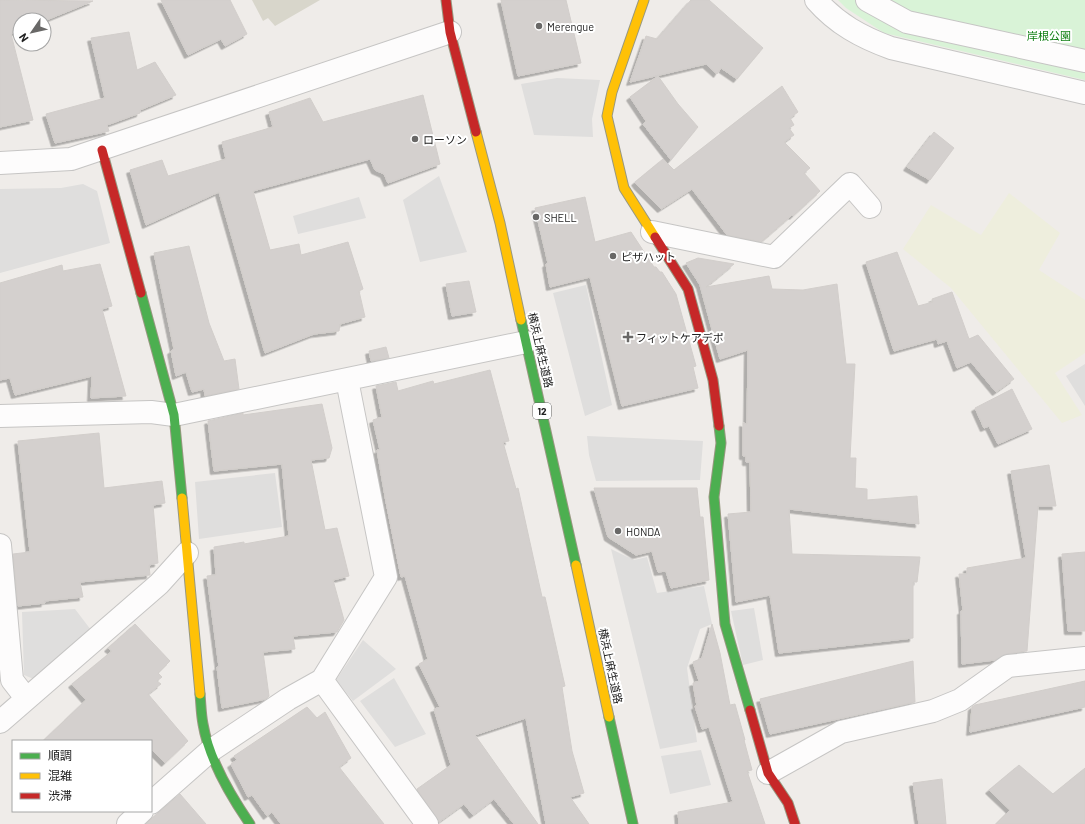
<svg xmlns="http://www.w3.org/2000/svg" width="1085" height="824" font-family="Barlow,'Noto Sans JP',sans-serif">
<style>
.construction{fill:#d8d6cb}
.farmland{fill:#eed}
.park{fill:#d9f3d7}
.parking{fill:#dfdedd}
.building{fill:#d4d0ce;stroke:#d2cecb;filter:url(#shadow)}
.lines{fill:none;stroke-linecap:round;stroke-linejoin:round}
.street-casing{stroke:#c6c5c4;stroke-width:24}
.fast-casing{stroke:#989881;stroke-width:11}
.slow-casing{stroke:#989881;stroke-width:11}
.jam-casing{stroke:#989881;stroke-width:11}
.street{stroke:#fdfcfc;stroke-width:22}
.fast{stroke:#4caf50;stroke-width:9}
.slow{stroke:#ffc107;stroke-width:9}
.jam{stroke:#c62828;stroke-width:9}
.poi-dot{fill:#696867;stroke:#fff;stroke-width:1.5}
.labels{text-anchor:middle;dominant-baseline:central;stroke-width:4;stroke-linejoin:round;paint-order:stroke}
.shield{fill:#fff;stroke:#646464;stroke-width:1}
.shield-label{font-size:10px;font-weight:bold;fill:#212121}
.poi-label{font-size:11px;fill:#212121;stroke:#fff;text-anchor:start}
.park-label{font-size:11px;fill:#0f7f12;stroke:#fff}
.street-label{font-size:11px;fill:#212121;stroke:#fff}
</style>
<defs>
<filter id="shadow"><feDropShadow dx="-3.5" dy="3.5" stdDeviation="0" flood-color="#0004"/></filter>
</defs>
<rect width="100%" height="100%" fill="#efece9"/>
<!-- construction -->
<path class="construction" d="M252,0H320L275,26L268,18L263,21Z"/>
<!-- farmland -->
<path class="farmland" d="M1009,193L1060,233L1039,270L1085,300V353L1055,373L1082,415L1062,423L951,288L903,249L931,205L981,235Z"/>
<!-- park -->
<path class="park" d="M838,0H1085V80L884,33L846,8Z"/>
<!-- parking -->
<path class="parking" d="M557,78L600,80L592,119L593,137L534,135L521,84Z
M439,176L467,252L420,262L403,200Z
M83,184L97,191L110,243L0,273V189L61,188Z
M359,197L366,218L298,234L293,216Z
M586,285L612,405L585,416L553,293Z
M1085,364V406L1066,376Z
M587,436L703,441L700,480L596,481L589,455Z
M275,473L282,527L199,539L195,482Z
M611,549L634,560L647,557L657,593L704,586L712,624L700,629L687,668L697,742L660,749Z
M754,608L763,660L743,665L731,611Z
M75,609L91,630L36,680L24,675L22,612Z
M363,640L396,669L353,701L336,680Z
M394,678L426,734L395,747L360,701Z
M701,750L711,785L670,794L661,756Z"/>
<!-- building -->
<path class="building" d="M0,0L93,1L44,21L20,20V30L11,34L33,120L0,127Z
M161,0H230L247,34L225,46L221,39L188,55Z
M501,0H566L581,63L518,76Z
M691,0H709L763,48L737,79L721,68L717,74L706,64L630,82L646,36L657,39Z
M129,32L137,70L155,62L176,95L140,110V113L107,125L109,131L55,143L46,114L105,98L91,38Z
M658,76L678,104L698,127L671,160L643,124L646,121L630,97Z
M782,86L798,112L790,118L794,125L789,128L794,135L784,142L810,168L804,173L820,191L793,216L792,215L761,242L727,235L692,189L661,209L638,186L635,182L663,159L674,170Z
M423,95L440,164L388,183L384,174L375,170L370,159L253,191L270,250L299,244L301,255L348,242L363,289L359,291L365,317L340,324L339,331L314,334L265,353L219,192L146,225L130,170L162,160L168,176L226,159L222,142L273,127L269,112L310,98L323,122Z
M934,132L954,148L930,180L907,167Z
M585,197L595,242L631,232L654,267H656L660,272H662L676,294L696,366L693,367L698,388L622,406L590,277L550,287L546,264L548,263L535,208Z
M189,246L209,323L224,361L235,359L239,389L205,396L204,389L192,392L186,372L176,376L171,351L174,349L154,253Z
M897,252L918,306L933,302L932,299L952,292L969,339L978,335L1014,379L996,392L971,362L957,368L947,341L938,344L937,339L894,351L866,262Z
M698,258L734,264L706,287L769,276L772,289L803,290L837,284L846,364H855L850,458H856L855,488L867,489V500L917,496L919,524L789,509L792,554L920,557L917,582H913V638L779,653L770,595L736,602L728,514L751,512L750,462H746V456H743V423L747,424L748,350L720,359L700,285L686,263Z
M100,264L112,306L102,309L126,396L91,398L92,376L15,395L10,378L0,380V283L62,265L63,271Z
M469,281L476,312L452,316L446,284Z
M386,347L389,358L371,361L369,351Z
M490,370L509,441L503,442L516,489L518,488L542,597H545L565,686L562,687L572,751L584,793L570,797L589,824H546L526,718L475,735L538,824H514L494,799L473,815L464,804L439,822L417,789L451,765L434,709L440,707L419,664L428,659L405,576L401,577L386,502L377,450H380L373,420L382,417L376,386L396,382L398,391L433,381L434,384Z
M1012,389L1032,429L998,444L989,426L984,428L975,408Z
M322,404L332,448L329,458L311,460L325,530L337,528L349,576L333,580L344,620L337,632L293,636L295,649L263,652L269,696L266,699L222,708L217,667H219L207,576L216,575L214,547L244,542V544L289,536L282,464L214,471L208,421L243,413V415Z
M99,433L104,488L162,481L165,503L153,505L158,563L149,565L150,575L80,582L83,597L44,601L45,603L18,606L13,554L30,552L18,441Z
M1049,465L1056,506H1038L1027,651L1006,654L995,660L962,664L961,611H963L959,574H967V568L1026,558L1011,471Z
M594,488H697L700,517H703L709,580L671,588L666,571L658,572L652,551L636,555L608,537Z
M1085,552V631H1068L1062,554Z
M135,624L170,661L158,673L162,677L157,681L161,684L148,694L188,741L165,763L151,749V741H43L86,700L72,684L112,651L108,648Z
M712,624L720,653L730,705L735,704L745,740H744L752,770L747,771L765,824H679L678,812L733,802L709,727L702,729L695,706H697L693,683L699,681L693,662L702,658Z
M913,661L915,702L770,734L760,699Z
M1085,681V707L970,732L972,707L975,705Z
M307,707L317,718L325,712L351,758L339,767L384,824H281L272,812L267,816L252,795L248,797L231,764L237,760L234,756Z
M1019,765L1053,794L1085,768V824H996L1010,810L989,790Z
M942,779L946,824H919L913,783Z
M180,794L206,824H146L151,819Z"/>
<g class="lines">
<defs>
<path id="street" d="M816,0C837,24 861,37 891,48L1085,93
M867,0L907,22L1085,61
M0,163L71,159L450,32
M652,232L774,257L850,184L870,207
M0,416L151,412L174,415L526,342
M0,545L12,680L26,698
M322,680L427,824
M0,722L159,584L187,553
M768,773L841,732L933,711L960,700L1008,666L1085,658
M151,803L210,751L288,699L322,680L386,577L347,380
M128,824L142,811"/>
<path id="fast" d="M141,293L174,415L182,498
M521,320L576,565
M719,426L721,443L714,497L725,624L750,710
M200,694C201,704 201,714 203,724C209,760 230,795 250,824
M609,717L633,824"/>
<path id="slow" d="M644,0L612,92L607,116L624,188L655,237
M476,132L500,223L521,320
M182,498L200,694
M576,565L609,717"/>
<path id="jam" d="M446,0L450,32L476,132
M102,150L141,293
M655,237L688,289L713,380L719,426
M750,710L768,773L788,803L795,824"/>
</defs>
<!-- street casing -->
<use href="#street" class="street-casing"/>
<!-- fast casing -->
<use href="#fast" class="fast-casing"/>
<!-- slow casing -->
<use href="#slow" class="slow-casing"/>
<!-- jam casing -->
<use href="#jam" class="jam-casing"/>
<!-- street -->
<use href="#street" class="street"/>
<!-- fast -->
<use href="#fast" class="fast"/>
<!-- slow -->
<use href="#slow" class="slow"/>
<!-- jam -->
<use href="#jam" class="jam"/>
</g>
<!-- markers -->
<g class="poi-dot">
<circle cx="539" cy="26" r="4"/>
<circle cx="415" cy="139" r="4"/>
<circle cx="536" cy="217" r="4"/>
<circle cx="613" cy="256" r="4"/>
<path d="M626 331h4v4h4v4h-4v4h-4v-4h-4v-4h4z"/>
<circle cx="618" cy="531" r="4"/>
</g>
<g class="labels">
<!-- shield labels -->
<rect class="shield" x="533" y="403" width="18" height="16" rx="3"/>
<g class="shield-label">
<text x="542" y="411">12</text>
</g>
<!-- poi labels -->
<g class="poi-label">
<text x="547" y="26">Merengue</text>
<text x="423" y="139">ローソン</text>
<text x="544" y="217">SHELL</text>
<text x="621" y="256">ピザハット</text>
<text x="636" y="337">フィットケアデポ</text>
<text x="626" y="531">HONDA</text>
</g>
<!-- park labels -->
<g class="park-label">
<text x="1049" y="35">岸根公園</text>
</g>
<!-- street labels -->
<g class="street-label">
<text transform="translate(541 350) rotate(77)">横浜上麻生道路</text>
<text transform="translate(611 666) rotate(78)">横浜上麻生道路</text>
</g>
</g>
<!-- legend -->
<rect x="12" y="740" width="140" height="72" fill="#ffffff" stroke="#a6a6a6"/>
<rect x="20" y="753" width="20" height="6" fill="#4caf50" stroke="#a6a6a6"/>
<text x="48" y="760" font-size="12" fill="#212121">順調</text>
<rect x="20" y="773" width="20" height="6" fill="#ffc107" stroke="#a6a6a6"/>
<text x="48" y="780" font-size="12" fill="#212121">混雑</text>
<rect x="20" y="793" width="20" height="6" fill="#c62828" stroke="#a6a6a6"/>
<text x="48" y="800" font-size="12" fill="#212121">渋滞</text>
<!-- north arrow -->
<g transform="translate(32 32) rotate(236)"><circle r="19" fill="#ffffff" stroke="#a6a6a6"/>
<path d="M0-3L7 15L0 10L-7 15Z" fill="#696867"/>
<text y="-6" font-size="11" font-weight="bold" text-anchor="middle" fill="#212121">N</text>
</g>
</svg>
